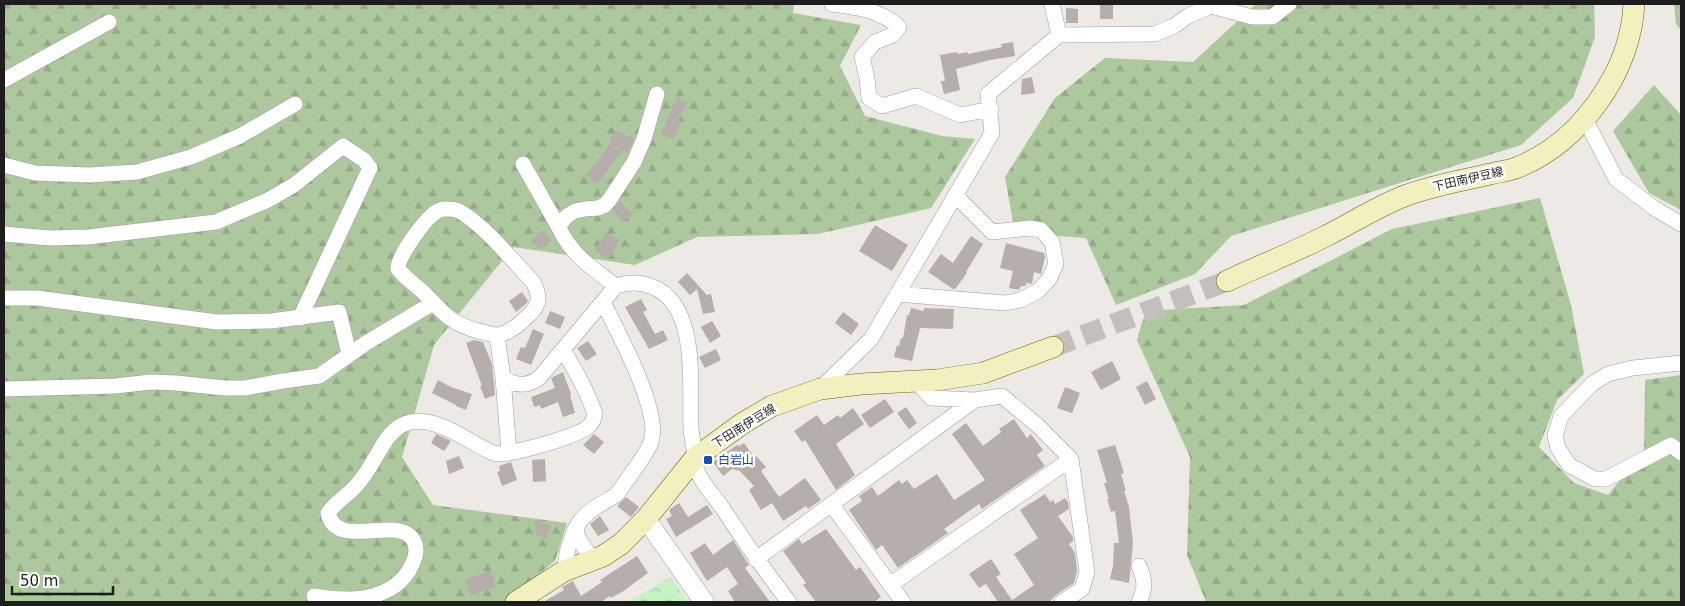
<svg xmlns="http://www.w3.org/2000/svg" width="1685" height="606" font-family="'DejaVu Sans','Noto Sans JP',sans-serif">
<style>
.forest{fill:url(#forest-firs)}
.park{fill:url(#park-crowns)}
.building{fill:#b6aeaa}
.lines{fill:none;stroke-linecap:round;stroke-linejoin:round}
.secondary-tunnel{stroke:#c3c0bc;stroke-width:21;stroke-dasharray:21 11;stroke-linecap:butt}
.minor-casing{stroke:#9e9e9e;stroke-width:16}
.tertiary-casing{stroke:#9e9e9e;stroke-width:20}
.secondary-casing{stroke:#626512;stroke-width:22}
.minor{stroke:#fff;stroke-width:15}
.tertiary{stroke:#fff;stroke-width:19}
.secondary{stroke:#f1f0be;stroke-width:21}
.transit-dot{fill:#1a4fb4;stroke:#fff;stroke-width:2}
.labels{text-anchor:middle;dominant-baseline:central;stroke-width:5;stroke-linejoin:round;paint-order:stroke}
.street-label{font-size:12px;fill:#1d1d1d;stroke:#fff}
.transit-label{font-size:12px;fill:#164399;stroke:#fff;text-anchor:start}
</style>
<defs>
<pattern id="forest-firs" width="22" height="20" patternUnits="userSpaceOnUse" patternTransform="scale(1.25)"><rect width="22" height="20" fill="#adc79e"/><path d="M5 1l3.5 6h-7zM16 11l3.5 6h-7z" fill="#94aa88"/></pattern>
<pattern id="park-crowns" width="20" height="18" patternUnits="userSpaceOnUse" patternTransform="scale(1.25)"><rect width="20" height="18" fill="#c6f2c6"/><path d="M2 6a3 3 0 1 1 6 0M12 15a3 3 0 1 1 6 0" fill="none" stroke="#aacfaa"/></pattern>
</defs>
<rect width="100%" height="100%" fill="#ede9e4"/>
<!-- forest -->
<path class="forest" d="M4,4H794L793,13L861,25L840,66L865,116L942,136L975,139L931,208L818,234L697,237L635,265L513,247L434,345L402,457L433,505L567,523L555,561L504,602H4Z
M1256,4H1594L1595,37L1573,98L1521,145L1231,236L1195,274L1116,305L1086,238L1015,233L1005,177L1055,98L1105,58L1193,62Z
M1674,4H1681V30L1676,24Z
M1654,85L1681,115V210L1649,193L1613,131Z
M1540,198L1571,305L1584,374L1557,400L1539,447L1574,483L1608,495L1644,450L1645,380L1681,375V602H1206L1187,555L1190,457L1137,340L1143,319L1163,310L1244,305L1392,229Z"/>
<!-- park -->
<path class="park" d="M670,577L688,602H628Z"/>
<!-- building -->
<path class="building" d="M1100,4H1113V19H1100Z
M1066,8L1078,9V23H1066Z
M1013,42L1015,56L990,60L956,69L960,90L944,94L941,81H945L940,55L957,52L958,54L967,52L968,54L1002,47L1001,44Z
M1032,77L1035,93L1021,95L1022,79Z
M677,98L687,103L678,122L680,123L674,139L662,135L667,119Z
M616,130L634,139L628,152L623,150L597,184L586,175L611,143L609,142Z
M620,201L632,214L623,222L613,210Z
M875,225L908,245L892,271L859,251Z
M542,230L551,240L540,249L531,240Z
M606,232L620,240L609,259L595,251Z
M971,236L983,244L966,272L967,273L955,289H953L928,272L941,254L953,263Z
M1006,243L1044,253L1045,257L1041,274L1034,272L1032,284L1026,283V286H1021L1019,290L1009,288L1013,271L1000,268Z
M687,273L707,295L711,294L715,312L703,314L697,289L690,295L678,282Z
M522,292L528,301L526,304L516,312L509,301Z
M641,299L647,310L643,312L655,334L663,330L668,340L649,349L625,307Z
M911,308L924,311V308L954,309L953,329L920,328L912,361L894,357L897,345L899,346L901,338H903L907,315H909Z
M550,311L565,317L560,329L545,323Z
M843,312L859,324L851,335L835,323Z
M712,321L721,336L710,343L701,327Z
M533,329L544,334L531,365L516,359L521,347L525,348Z
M474,340L483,342L492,364L495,395L485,399L480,386H482L466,343Z
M588,341L597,354L586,361L577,348Z
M716,349L721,360L705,368L699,357Z
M1112,361L1121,379L1101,390L1091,372Z
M563,372L571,394L570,395L575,413L563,417L558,402L541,409L540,405L534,407L531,397L555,388L551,378Z
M438,380L451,387L472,394L466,410L456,406V405L432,393Z
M1147,381L1156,399L1145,405L1136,387Z
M1065,387L1080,393L1072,413L1057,408Z
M885,399L894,412L870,428L861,415Z
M906,407L917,423L909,429L897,413Z
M853,408L864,424L836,444L855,475L836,490L805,440L802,442L794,431L817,415L824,425L838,415L840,418Z
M1014,419L1027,438L1031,434L1043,450L1037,455L1045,466L982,509L979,504L944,529L948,533L898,568L882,545L876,550L849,510L862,501L859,496L872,487L878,496L899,480L902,484L907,480L914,489L937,474L954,500L985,480L952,434L966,423L983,446L1001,432L999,429Z
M436,434L451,441L444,451L431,443Z
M594,434L604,442L594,454L583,445Z
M744,443L755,458L756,456L766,467L761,471L779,497L805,478L821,500L808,509L806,506L783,521L772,503L761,510L749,490L754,486L740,471L732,469L723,476L713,462L737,445L739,446Z
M1115,445L1124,473L1121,474L1126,491H1124L1129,507L1133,543L1129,583L1110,579L1113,566L1114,543H1119L1115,511L1111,512L1107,499H1109L1104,483H1107L1097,450Z
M459,456L464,468L449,474L446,461Z
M545,459L546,481L533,482L532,460Z
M511,462L517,480L502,486L497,472L500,471L499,466Z
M1045,494L1050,502L1053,500L1055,504L1065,498L1068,502L1069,509L1058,516L1073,537V541L1069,544L1075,553L1077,571L1074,583L1057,594L1049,602H998L986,584L979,588L969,574L991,559L1001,574L996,577L1012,600L1034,585L1014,554L1038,538L1020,510Z
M626,497L639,507L631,517L617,506Z
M679,503L688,517L707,505L713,514L676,537L666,519L672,516L669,510Z
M600,516L609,530L598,536L590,524Z
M535,520L551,526L546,538L536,534Z
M826,529L856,570L860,567L881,597L874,602H816L803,585L806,583L783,551L799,539L802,544Z
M733,540L749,565L745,568L770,602H735L728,591L738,584L727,567L707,581L690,553L705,543L713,555Z
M637,556L648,573L622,592L611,598L610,596L601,602H543L564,590L562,587L573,581L581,596L602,582L600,580Z
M491,571L496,587L470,595L465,579Z"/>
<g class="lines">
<!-- secondary-tunnel -->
<path class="secondary-tunnel" d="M1053,347L1227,281"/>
<defs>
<path id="minor" d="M832,4C857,7 880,10 899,27L893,35L875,42L862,57L867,78L869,98L882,106L916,96L960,115L991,109
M1052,4L1059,35
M4,80L109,22
M1585,119L1616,179L1654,208L1681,224
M523,164L558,226
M4,165L35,173L89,175L137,172L191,157L240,136L295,104
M443,209C449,209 453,208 459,211C483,224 513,261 533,282C540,295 541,304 529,315C521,323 509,334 497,335C491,335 484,332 478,331C451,323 445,315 426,295C417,286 406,279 398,269C397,257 425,219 436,212C437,211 442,209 443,209Z
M4,234L49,238L88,237L216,222L268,200L294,185L343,146L364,160L370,168L300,318
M616,286C591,267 572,256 558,226L567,216L575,211L585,209L598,208L605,205L610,199L634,162L644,139L657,94
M897,294L1005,303L1021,300L1038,291L1049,279L1056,264L1052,242L1041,230L1030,228L992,232L955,195
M4,298H37L217,322L271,321L339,312L349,354
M497,335L503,378C516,386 528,387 540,377L616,286C628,282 641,282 653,287C700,306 689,388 691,429C692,438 694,447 695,456C696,460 695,466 697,471C702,483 713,495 721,506C742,538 765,571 789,602
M1681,363L1633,368L1608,374L1592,384L1561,416L1555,436L1558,448L1569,465L1595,479H1606L1671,445L1681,453
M503,378L509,452
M916,381L931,398L975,400
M4,389L115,386L151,382L176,383L225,388H245L283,381L319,376L366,343L433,303
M820,389L871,339L992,133L988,94L1059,35L1155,34L1174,26L1188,16L1211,6L1252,17H1272L1289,4
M831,504L903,602
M593,559C588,552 581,545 578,537C569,518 604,503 616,495L620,490C629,476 646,456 651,442C662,412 617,331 603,302
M756,559L975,400L1002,396L1037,425L1071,459L1087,572L1082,589L1062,602
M1139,566C1145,580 1146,588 1139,602
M564,571L568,548L575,529
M890,585L1071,459
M314,596C352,603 401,601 415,557C417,550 416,541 410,536C390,518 336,549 328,513C337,500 351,494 360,481C372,467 378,450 389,436C417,401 460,437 489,451C493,453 496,454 500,454C516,453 581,436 590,425C592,423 594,418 595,414C587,391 576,371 563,350"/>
<path id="tertiary" d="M646,519L704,602"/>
<path id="secondary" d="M1227,281C1259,266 1292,253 1324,237C1350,224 1375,208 1402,197C1430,186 1461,181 1490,174C1498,172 1508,171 1516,168C1580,143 1631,72 1634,4
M516,602L564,571L603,556L621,544L646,519L695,458L743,423L772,406L820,389L861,384L937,380L983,373L1053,347"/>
</defs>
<!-- minor casing -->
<use href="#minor" class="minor-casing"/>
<!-- tertiary casing -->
<use href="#tertiary" class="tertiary-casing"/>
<!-- secondary casing -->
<use href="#secondary" class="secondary-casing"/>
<!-- minor -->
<use href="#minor" class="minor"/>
<!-- tertiary -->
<use href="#tertiary" class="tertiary"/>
<!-- secondary -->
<use href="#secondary" class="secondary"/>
</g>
<!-- markers -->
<rect class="transit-dot" x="703" y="455" width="10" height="10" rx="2.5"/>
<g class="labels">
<!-- street labels -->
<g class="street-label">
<text transform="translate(1468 179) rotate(-13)">下田南伊豆線</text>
<text transform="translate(744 426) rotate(-32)">下田南伊豆線</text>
</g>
<!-- transit labels -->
<g class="transit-label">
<text x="718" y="460">白岩山</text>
</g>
</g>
<!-- border -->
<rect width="1685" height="606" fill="none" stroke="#1d1d1d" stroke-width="10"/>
<!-- scale -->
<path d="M12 586v8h101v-8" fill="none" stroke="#1d1d1d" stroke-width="2.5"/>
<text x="20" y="586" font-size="15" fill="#1d1d1d" stroke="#ffffff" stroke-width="4" paint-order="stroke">50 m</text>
</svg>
